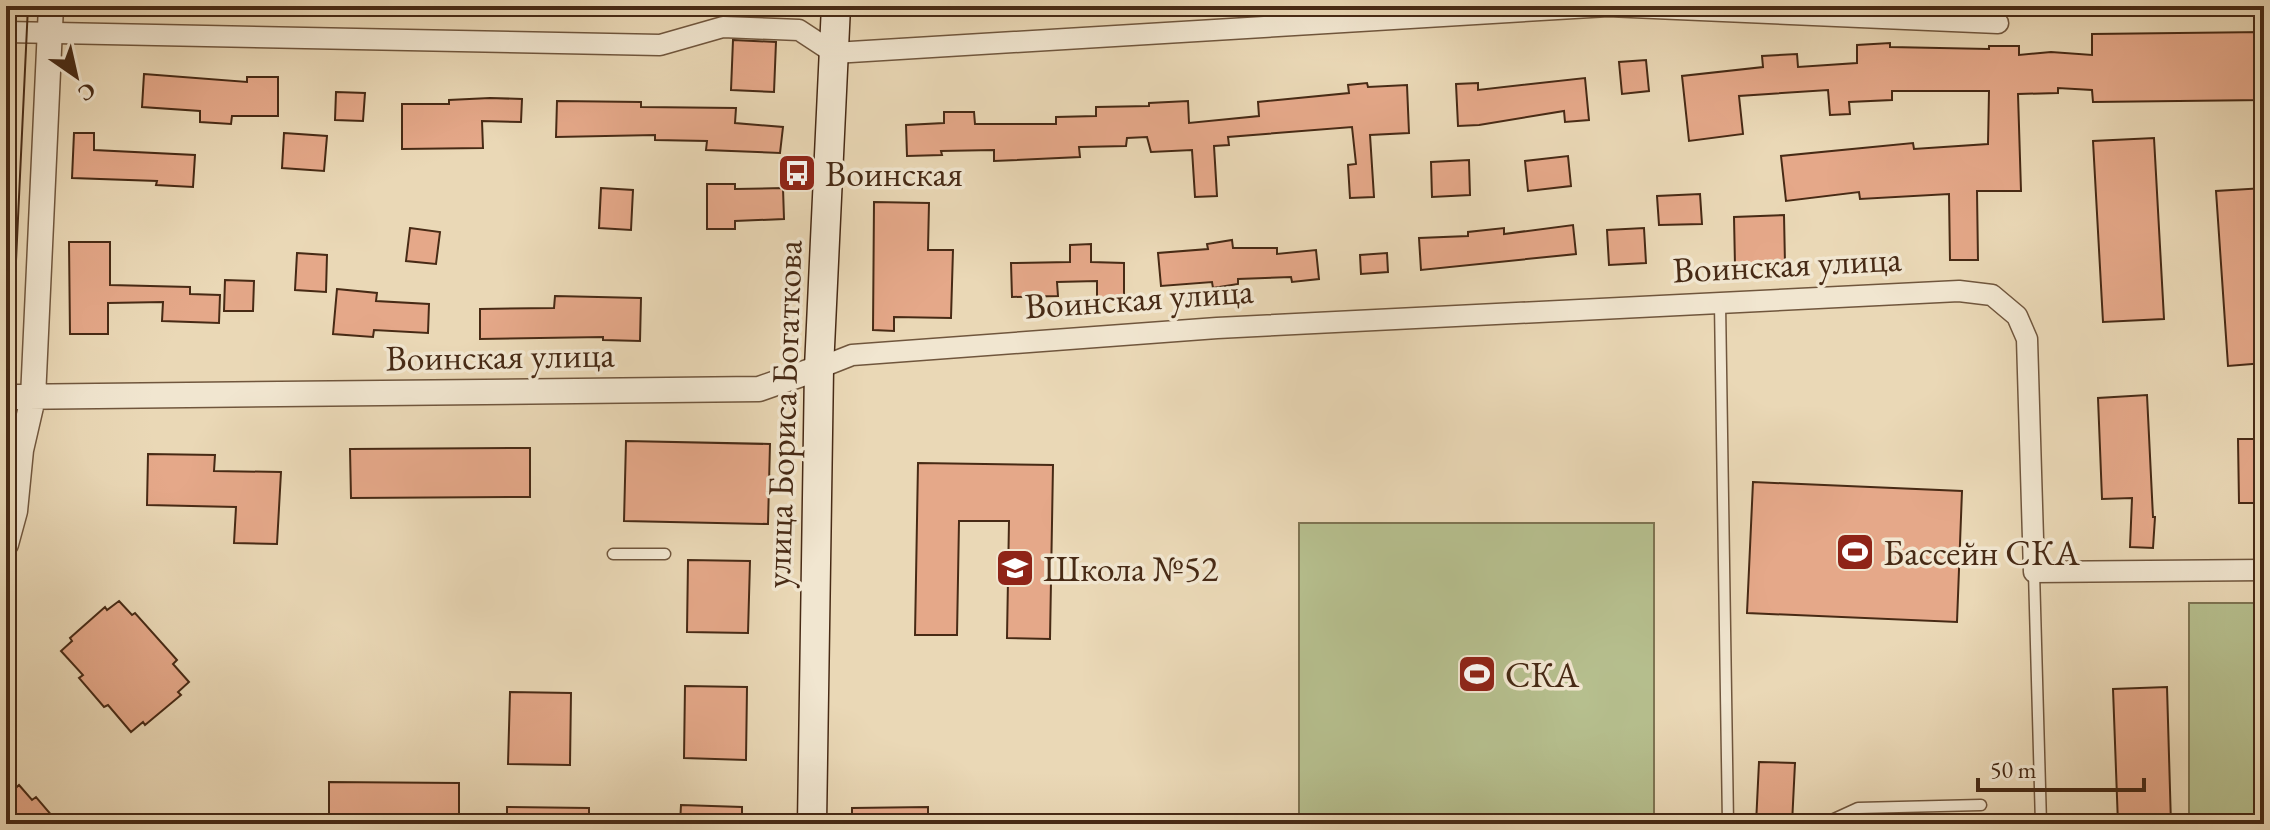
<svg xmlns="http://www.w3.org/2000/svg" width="2270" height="830" font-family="'EB Garamond',serif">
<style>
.green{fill:#b6bf8e;stroke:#7e7452;stroke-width:2}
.building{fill:#e5a889;stroke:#472a15;stroke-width:2}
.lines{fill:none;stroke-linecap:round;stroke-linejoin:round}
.service-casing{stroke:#70563d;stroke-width:13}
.minor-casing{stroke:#70563d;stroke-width:23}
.tertiary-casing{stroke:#70563d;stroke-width:27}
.secondary-casing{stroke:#472a15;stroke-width:31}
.service{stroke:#f1e6d0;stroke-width:10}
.minor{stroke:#f1e6d0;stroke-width:20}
.tertiary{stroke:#f1e6d0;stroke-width:24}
.secondary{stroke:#f1e6d0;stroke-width:28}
.tram{stroke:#472a15;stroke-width:2}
.labels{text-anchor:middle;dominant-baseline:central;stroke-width:7;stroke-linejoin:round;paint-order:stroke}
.poi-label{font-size:36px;fill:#472a15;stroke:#f1e6d0;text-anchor:start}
.street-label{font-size:36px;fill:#472a15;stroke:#f1e6d0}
</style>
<rect width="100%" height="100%" fill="#ead8b6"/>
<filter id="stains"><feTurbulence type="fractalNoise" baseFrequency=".0025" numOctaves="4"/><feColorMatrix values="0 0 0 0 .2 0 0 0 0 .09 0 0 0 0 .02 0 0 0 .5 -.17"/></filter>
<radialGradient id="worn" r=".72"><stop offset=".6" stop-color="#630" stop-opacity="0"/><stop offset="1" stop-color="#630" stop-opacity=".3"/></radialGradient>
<!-- green -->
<path class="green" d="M1299,523H1654V824H1299Z
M2189,603H2264V824H2189Z"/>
<!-- building -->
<path class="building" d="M2264,32V100L2093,102L2092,90L2058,88V93L2018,94L2021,191H1977L1978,260H1950L1949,194L1860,199L1859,192L1786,201L1781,156L1913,143L1914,149L1988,144L1989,91H1892V100L1849,102L1850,114L1830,115L1828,90L1739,96L1743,134L1689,141L1682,76L1763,67L1762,56L1797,54L1798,67L1857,63V45L1890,43V47L1989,49V46H2019V55L2051,52L2092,55V34Z
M733,40L776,42L774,92L731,90Z
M1646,60L1649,91L1622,94L1619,62Z
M144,74L247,82V77H278V116H232L231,124L200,122V111L142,107Z
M1585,78L1589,120L1565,122L1564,111L1479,125L1458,126L1456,84L1478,83V90Z
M1367,83L1368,87L1407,85L1409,133L1370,135L1374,197L1350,198L1348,165L1356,164L1352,127L1228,137L1229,145L1214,146L1217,196L1195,197L1192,150L1151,152L1147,137L1127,138L1126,146L1079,147L1080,157L994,161V150L941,151L942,155L907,156L906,125L944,123V112H974L975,124H1056V117L1096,116V107L1149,106V103L1188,101L1189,123L1259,116L1258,102L1349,93L1348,85Z
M336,92L365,93L363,121L335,120Z
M490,98L522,99L521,122L482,121L483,148L402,149V104H449V100Z
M557,101L641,102V107L736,108L735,123L783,127L780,153L706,150L707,141L655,140V135L556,137Z
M74,133H94V150L195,155L193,187L156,185L157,181L72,178Z
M284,133L327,136L324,171L282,168Z
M2154,138L2164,319L2103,322L2093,141Z
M1568,156L1571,186L1528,191L1525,161Z
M1469,160L1470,195L1432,197L1431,162Z
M707,184H735V189L783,188L784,219L735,221V229H707Z
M601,188L633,190L631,230L599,228Z
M2264,188V363L2228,366L2216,191Z
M1700,194L1702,224L1659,225L1657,196Z
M874,202L929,203L928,250H953L951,318L894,317V331L873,330Z
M1784,215L1785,264L1735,266L1734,217Z
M1573,225L1576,254L1421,270L1419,238L1468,236V232L1504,228V234Z
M410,228L440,232L436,264L406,261Z
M1644,228L1646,263L1609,265L1607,230Z
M1232,240L1233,248H1277V254L1316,250L1319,279L1292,282L1291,277L1238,279V284L1213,288L1212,282L1161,286L1158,253L1208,249L1207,244Z
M69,242H110V285L190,287V294L220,295L219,323L162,321L163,302L108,303V334H70Z
M1091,244V262L1124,263V299H1097V281L1057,282L1058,296L1012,297L1011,263L1070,262V245Z
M297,253L327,255L326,292L295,290Z
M1387,253L1388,272L1361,274L1360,255Z
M225,280L254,281L253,311H224Z
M337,289L377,293L376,301L429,304L428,333L374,330L373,337L333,334Z
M555,296L641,298L640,341L603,340V337L480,339V309L554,308Z
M2147,395L2153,517H2155L2153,548L2130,547L2132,498L2102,499L2098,398Z
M2238,439H2264V503H2239Z
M626,441L770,444L768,524L624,521Z
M530,448V497L351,498L350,449Z
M148,454L215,455L214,471L281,472L277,544L234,543L236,507L147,505Z
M918,463L1053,465L1050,639L1007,638L1009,521H959L957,635H915Z
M1753,482L1962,491L1957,622L1747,613Z
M688,560L750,561L748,633L687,632Z
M119,601L132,615L135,613L177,660L173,664L189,682L178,692L181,695L145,725L143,722L131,732L108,705L104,707L79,678L83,675L61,651L72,641L70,638L105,607L107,610Z
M685,686L747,687L746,760L684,758Z
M2167,687L2171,824H2118L2113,689Z
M510,692L571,693L570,765L508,764Z
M1759,762L1795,763L1792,824H1756Z
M329,782L459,783V824H329Z
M19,785L32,800L36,797L59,824H6V797Z
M681,805L742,807V824H680Z
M507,807L589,808V824H507Z
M928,807V824H852V808Z"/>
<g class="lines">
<defs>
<path id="service" d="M1720,303L1728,824
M613,554H665
M2034,572L2041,824
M1823,824L1858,808L1981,805"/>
<path id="minor" d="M6,32L660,45L723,27L799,30L834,53L1608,6L1998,23
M819,368L852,355L1217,328L1959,291L1992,295L2017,316L2027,339L2034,572L2264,570"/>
<path id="tertiary" d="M6,397L759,389L819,368
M6,544L15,511L21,450L33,398L51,6"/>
<path id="secondary" d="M812,824L819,368L836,6"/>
</defs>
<!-- service casing -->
<use href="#service" class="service-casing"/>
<!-- minor casing -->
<use href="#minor" class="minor-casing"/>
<!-- tertiary casing -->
<use href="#tertiary" class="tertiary-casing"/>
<!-- secondary casing -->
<use href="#secondary" class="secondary-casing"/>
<!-- service -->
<use href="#service" class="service"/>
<!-- minor -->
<use href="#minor" class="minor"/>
<!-- tertiary -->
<use href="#tertiary" class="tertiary"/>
<!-- secondary -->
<use href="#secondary" class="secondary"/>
<!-- tram -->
<path class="tram" d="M6,317L15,282L28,6"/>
</g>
<!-- icons -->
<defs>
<symbol id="bus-square" viewBox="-11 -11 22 22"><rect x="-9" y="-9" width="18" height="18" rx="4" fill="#8f2418" stroke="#f1e6d0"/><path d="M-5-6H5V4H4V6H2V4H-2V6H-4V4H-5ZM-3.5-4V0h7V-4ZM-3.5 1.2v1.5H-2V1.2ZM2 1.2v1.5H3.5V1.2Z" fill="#fff"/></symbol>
<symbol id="stadium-square" viewBox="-11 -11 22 22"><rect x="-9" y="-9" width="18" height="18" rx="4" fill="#8f2418" stroke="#f1e6d0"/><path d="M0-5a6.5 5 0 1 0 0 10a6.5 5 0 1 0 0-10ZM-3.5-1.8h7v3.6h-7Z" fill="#fff"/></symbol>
<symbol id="school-square" viewBox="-11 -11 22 22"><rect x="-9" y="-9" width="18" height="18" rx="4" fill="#8f2418" stroke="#f1e6d0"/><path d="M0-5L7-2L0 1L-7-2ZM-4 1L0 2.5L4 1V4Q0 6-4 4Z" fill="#fff"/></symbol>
</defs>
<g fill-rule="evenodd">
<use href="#bus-square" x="775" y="151" width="44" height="44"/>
<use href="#stadium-square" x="1833" y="530" width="44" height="44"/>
<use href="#school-square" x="993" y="546" width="44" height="44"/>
<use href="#stadium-square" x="1455" y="652" width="44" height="44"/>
</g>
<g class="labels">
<!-- poi labels -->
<g class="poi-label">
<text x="825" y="173">Воинская</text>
<text x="1883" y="552">Бассейн СКА</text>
<text x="1043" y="568">Школа №52</text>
<text x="1505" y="674">СКА</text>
</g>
<!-- street labels -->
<g class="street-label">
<text transform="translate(1787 264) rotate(-3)">Воинская улица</text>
<text transform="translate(1139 298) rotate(-4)">Воинская улица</text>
<text transform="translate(500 356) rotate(-1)">Воинская улица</text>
<text transform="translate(783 414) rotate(-88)">улица Бориса Богаткова</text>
</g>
</g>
<!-- margin -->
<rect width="2270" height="830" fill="none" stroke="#ead8b6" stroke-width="32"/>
<rect x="8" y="8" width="2254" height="814" fill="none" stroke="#472a15" stroke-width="4"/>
<rect x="16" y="16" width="2238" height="798" fill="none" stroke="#472a15" stroke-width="2"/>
<!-- north arrow -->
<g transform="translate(76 76) rotate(146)" stroke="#f1e6d0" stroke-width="6" paint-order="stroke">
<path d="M0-6L14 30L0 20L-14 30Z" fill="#472a15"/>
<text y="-12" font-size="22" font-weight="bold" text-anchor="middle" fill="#472a15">С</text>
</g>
<!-- scale -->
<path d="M1978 778v12h166v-12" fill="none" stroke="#472a15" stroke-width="4"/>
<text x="1990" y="778" font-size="24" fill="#472a15" stroke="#f1e6d0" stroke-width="6" paint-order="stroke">50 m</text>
<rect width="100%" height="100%" filter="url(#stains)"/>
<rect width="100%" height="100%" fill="url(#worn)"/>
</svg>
